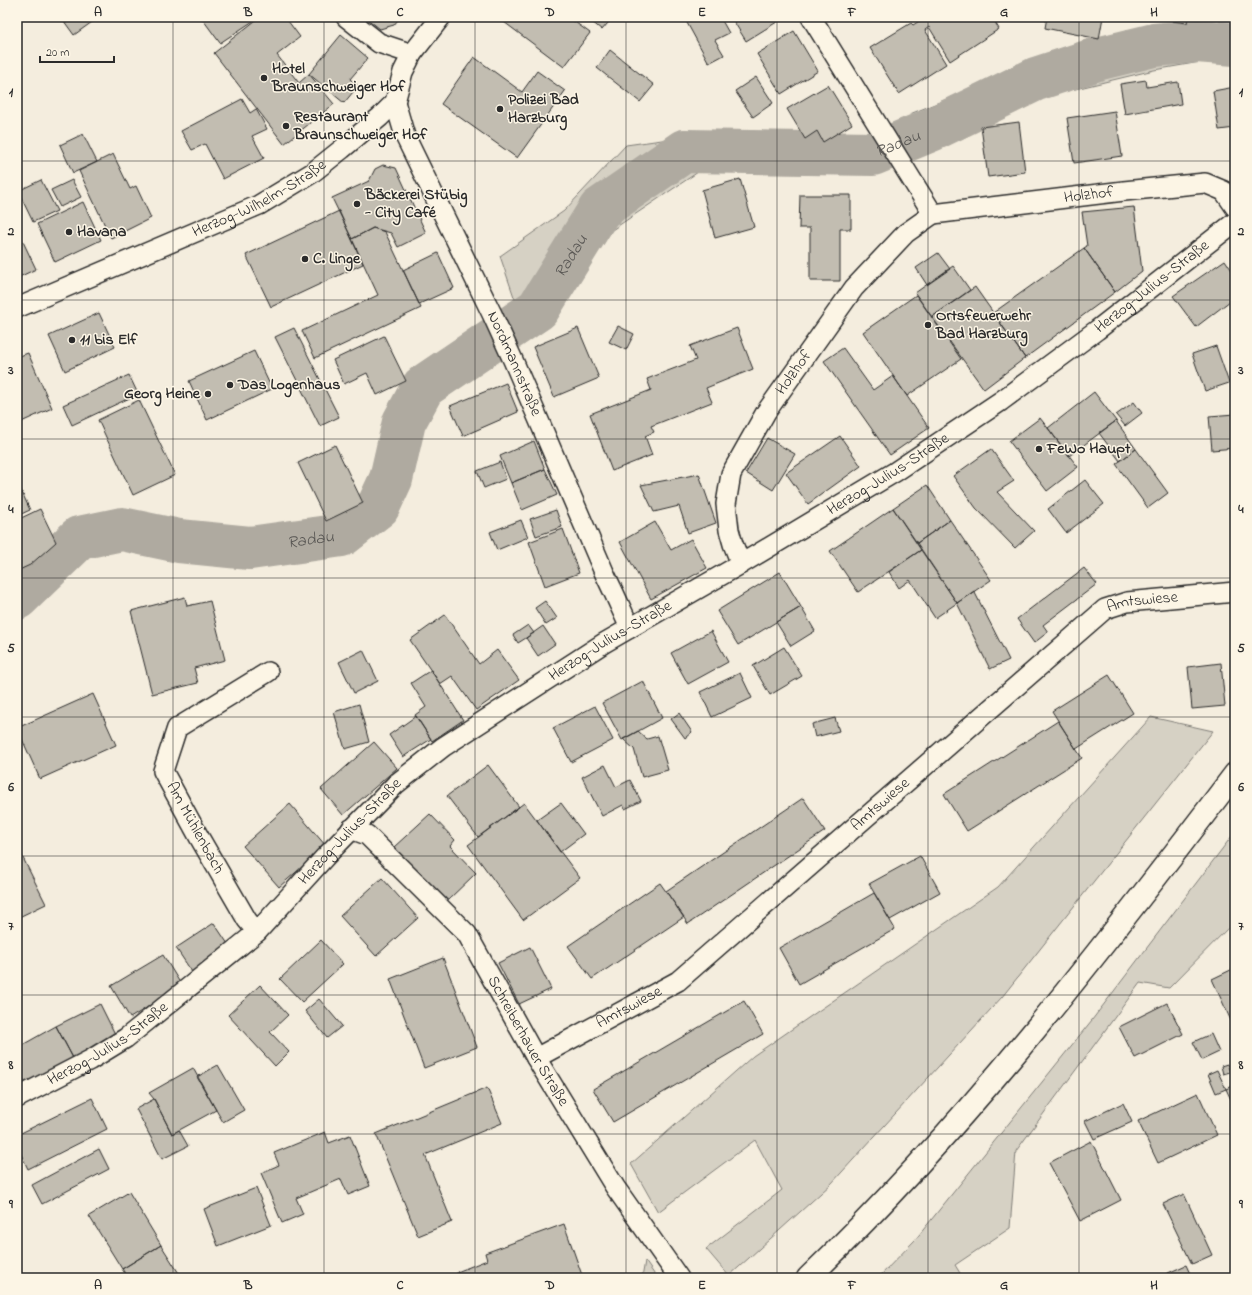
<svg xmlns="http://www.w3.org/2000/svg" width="1252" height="1295" font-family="'Indie Flower',sans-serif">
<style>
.green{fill:#d6d1c4;stroke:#807e78}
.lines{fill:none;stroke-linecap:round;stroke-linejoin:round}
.river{stroke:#afaaa0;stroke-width:44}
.building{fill:#c2bdb1;stroke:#2b2b2b}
.street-casing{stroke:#2b2b2b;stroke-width:22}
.highway-casing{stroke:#2b2b2b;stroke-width:25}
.street{stroke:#fcf5e5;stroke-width:19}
.highway{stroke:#fcf5e5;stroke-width:22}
.grid{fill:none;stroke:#2b2b2b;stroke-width:1;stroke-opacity:0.55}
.poi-dot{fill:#2b2b2b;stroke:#fcf5e5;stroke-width:1.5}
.labels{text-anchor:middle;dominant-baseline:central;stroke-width:3;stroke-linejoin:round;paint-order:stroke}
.poi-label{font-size:16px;font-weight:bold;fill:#2b2b2b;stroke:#fcf5e5;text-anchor:start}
.street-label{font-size:16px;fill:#2b2b2b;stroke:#fcf5e5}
.water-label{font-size:17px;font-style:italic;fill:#595754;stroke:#fcf5e5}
.neatline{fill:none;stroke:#2b2b2b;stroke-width:1.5}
.grid-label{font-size:13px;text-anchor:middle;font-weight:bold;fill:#2b2b2b}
</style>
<rect width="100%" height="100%" fill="#f4edde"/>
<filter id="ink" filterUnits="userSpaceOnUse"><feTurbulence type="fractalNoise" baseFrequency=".025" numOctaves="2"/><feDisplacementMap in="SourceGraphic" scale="8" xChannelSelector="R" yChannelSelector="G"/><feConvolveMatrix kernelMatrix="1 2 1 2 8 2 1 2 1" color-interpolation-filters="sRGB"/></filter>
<g filter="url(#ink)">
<!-- green -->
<path class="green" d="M1235,30V56L1154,70L1030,100L931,150L910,114L1045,59L1150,40Z
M726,131L793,141L823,147L861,141L879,167L747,162L704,168L609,232L547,313L525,329L500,256L564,211L626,145Z
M1151,717L1213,731L1002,997L831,1184L729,1276L706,1249L782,1190L755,1140L658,1212L631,1164L753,1056L998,887Z
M1235,832V921L1169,988L1140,983L1016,1151L1010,1228L955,1265L963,1278H878L915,1240L1092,1020Z
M645,1261L657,1278H642Z"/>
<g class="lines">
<!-- river -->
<path class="river" id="s1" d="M17,598L79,538L122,529L179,541L250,548L342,535L378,507L391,479L404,422L423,387L538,309L600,209L684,151L873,154L931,130L1036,79L1097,59L1154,45L1197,41L1235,44"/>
</g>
<!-- building -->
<path class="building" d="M61,17H99L74,35Z
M201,17H259L220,43Z
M260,17H285L300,37L277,55L299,83L309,74L334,104L284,144L214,53Z
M365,17H400L394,25L380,29Z
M508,17H568L590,33L564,67L504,22Z
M586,17H613L602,30Z
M623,17H635L630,22Z
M694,17H720L729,33L715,40L724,55L709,63L686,21Z
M731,17H785L746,41Z
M923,17H992L999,29L950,61L929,27L925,30L946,64L899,94L870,48L911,23L913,25L924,18Z
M1047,17H1103L1099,39L1045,28Z
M1173,17H1188L1187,23L1172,21Z
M794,31L818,71L781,94L757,54Z
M341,35L368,58L350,79L358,86L344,103L309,74Z
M610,50L654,85L640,102L597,68Z
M474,57L522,92L537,71L565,91L517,158L441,104Z
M756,77L773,103L753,117L735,91Z
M1146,80L1147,87L1178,82L1181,104L1125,114L1120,84Z
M828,85L852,124L823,142L817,131L805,139L787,109Z
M1235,87V128L1219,130L1213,91Z
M242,99L250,113L256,109L267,129L252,136L264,158L223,179L205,144L192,150L181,131Z
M1115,111L1122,156L1074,163L1067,118Z
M1019,122L1025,172L988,177L981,127Z
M83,134L97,162L73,173L60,145Z
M113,154L130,189L136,186L151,218L111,238L79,171Z
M383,165L396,168L426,233L398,247L391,233L373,228L352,239L332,198L369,181L375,169Z
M740,179L754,227L715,238L702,190Z
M41,180L57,211L33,222L18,191Z
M72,180L81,197L60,207L51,190Z
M800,195H851V229H840V281H810V228H799Z
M83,202L101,240L55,262L37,224Z
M1134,207L1142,271L1115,292L1084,248L1087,246L1082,212Z
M339,211L363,264L271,307L246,255Z
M373,228L385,232L421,308L315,358L302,331L378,295L352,239Z
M17,229L36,269L17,278Z
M1084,248L1115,292L1025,358L993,313Z
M438,253L454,288L419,304L403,270Z
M938,253L950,269L927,285L916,268Z
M1225,260L1235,275V307L1230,301L1196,327L1173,296Z
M953,266L970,290L932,317L915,293Z
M975,287L1025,358L984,389L932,317Z
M916,295L961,359L907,396L863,332Z
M99,313L115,347L65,371L49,336Z
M618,326L634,334L626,350L609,342Z
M294,328L339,417L320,426L275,337Z
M578,328L599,378L554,397L533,347Z
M737,328L753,369L706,388L712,402L651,426L654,432L645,436L652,455L612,471L590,414L651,390L647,379L696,360L690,346Z
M384,336L406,381L377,395L367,373L344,384L333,360Z
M1216,346L1229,383L1205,391L1192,354Z
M843,348L873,390L893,376L929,428L890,455L824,361Z
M254,351L272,389L207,420L189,381Z
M28,353L52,408L17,424V357Z
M129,375L138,394L72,425L63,405Z
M506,383L518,412L463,436L450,406Z
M1094,392L1116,421L1069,456L1048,428Z
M139,400L175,475L133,495L98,420Z
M1134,402L1142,413L1125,426L1116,415Z
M1234,403H1235V448L1212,450L1209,416L1235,414Z
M1040,418L1078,467L1047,491L1009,441Z
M1116,421L1136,449L1120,461L1099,433Z
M840,436L861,466L808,504L786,473Z
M767,438L795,454L773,490L746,473Z
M534,441L545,469L511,483L500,456Z
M335,445L363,503L326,521L298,463Z
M991,449L1014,481L997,492L1034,531L1015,548L976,508L953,476Z
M1136,449L1168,493L1148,508L1116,464Z
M500,462L506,479L484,488L477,471Z
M545,469L557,495L522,510L511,483Z
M699,474L716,523L688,533L679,506L654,512L641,485Z
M1085,480L1104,504L1066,533L1048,509Z
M927,485L950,520L917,543L893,508Z
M20,488L30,510L17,516V489Z
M893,508L921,550L858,592L830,551Z
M40,509L56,542L30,565L17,571V520Z
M556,510L562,527L536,536L530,519Z
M521,520L528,537L497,550L490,532Z
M950,520L991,580L957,603L917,543Z
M655,522L671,550L691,539L707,568L651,599L620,542Z
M563,529L579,573L545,586L529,542Z
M921,550L957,603L935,618L910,580L899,588L889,572Z
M1084,568L1097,584L1043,625L1048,632L1034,643L1017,619Z
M780,572L801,607L738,645L717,611Z
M974,591L1009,660L990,669L957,603Z
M185,597L187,606L210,601L225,660L194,668L198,683L152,694L131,611Z
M545,601L557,618L546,625L535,608Z
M801,607L815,631L791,646L776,622Z
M445,615L479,664L497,650L519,680L476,710L452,676L440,684L410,640Z
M528,625L534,633L518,643L513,635Z
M543,626L555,644L538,656L526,638Z
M711,631L728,662L688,684L671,653Z
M784,647L802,676L770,695L753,666Z
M363,650L378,681L354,693L339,662Z
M1221,663L1225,706L1192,709L1188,667Z
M431,670L463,720L432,741L415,715L426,707L411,683Z
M740,673L752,698L712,717L700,692Z
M1109,675L1133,713L1076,749L1052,711Z
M643,681L662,718L622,740L602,703Z
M93,694L116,745L40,779L17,728Z
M359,704L369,742L345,749L334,712Z
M595,706L613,740L571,762L553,728Z
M679,713L692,732L685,738L671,719Z
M416,716L431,739L403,757L389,735Z
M835,718L839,731L815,737L812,724Z
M1058,721L1082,758L967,831L944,794Z
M638,731L647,739L658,736L668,770L642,777L634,749L623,739Z
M374,742L397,768L343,815L321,789Z
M488,765L519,807L478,837L447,796Z
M605,765L616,787L630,780L641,801L625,809L623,805L602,816L582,777Z
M803,798L825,831L688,924L666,891Z
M524,803L580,878L523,920L468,845Z
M561,803L584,834L560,852L537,820Z
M290,804L326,846L279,887L243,846Z
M430,814L455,840L450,846L476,873L446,902L394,847Z
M17,846L46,904L17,918Z
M920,856L940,892L890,920L869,884Z
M382,878L418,918L376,956L340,916Z
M660,883L684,917L592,979L568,946Z
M874,893L895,929L799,984L779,948Z
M214,923L230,947L192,972L176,948Z
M321,940L343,964L302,1002L280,979Z
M530,947L551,989L519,1004L498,963Z
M163,955L182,986L130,1018L111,986Z
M443,958L477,1047L424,1068L390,979Z
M1235,968V1024L1233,1025L1212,979Z
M260,985L288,1015L270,1032L289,1052L275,1066L228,1015Z
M319,999L342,1026L327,1038L305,1011Z
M744,1001L763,1034L613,1122L593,1089Z
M1167,1003L1183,1034L1135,1058L1119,1027Z
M100,1004L116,1036L73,1058L56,1026Z
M56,1026L73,1058L26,1085L17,1067V1048Z
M1211,1034L1219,1052L1202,1060L1193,1042Z
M1227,1064L1230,1072L1223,1074L1221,1066Z
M218,1065L244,1110L223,1122L197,1077Z
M193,1068L216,1110L172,1134L154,1099L149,1093Z
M1217,1070L1226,1089L1216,1093L1208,1074Z
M1235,1085V1108L1226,1089Z
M487,1088L502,1123L425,1155L452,1222L418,1236L376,1134Z
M1198,1093L1217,1135L1158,1163L1138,1121Z
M92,1098L107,1129L28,1169L17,1146V1135Z
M154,1099L172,1134L179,1130L188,1146L162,1159L136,1109Z
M1123,1103L1132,1122L1094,1139L1085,1121Z
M325,1132L329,1143L350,1135L370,1186L348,1195L341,1179L296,1198L303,1214L282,1223L261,1173L279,1165L274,1153Z
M1091,1141L1121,1200L1080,1221L1049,1163Z
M99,1149L109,1169L42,1204L32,1185Z
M256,1188L271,1225L218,1246L204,1209Z
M129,1192L161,1245L122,1269L89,1216Z
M1184,1194L1212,1255L1192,1264L1163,1204Z
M564,1224L583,1278H459L457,1272L487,1260L485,1253Z
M161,1245L182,1278H128L122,1269Z
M1186,1265L1192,1278H1157Z"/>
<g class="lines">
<defs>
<g id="street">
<path d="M346,17L379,43L412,54"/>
<path id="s2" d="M395,102L405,136L492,314L513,360L604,572L614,593L630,628"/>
<path id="s3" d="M933,214L1124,191L1205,183L1224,191L1235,207"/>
<path id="s4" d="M17,308L259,205L312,173L342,149L380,117L395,102L403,72L412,54L441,17"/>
<path id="s5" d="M741,564L733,544L729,530L726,504L731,474L766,412L854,288L906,233L933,214L811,17"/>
<path id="s6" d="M351,829L367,835L467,934L536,1058L615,1187L679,1278"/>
<path d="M257,932L247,920L199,837L163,771L177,728L268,672"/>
<path id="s7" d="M536,1058L678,981L1105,609L1127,602L1235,592"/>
<path id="s8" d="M17,1098L90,1060L126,1038L257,932L325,857L396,784L443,747L604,643L741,564L895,472L1001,401L1097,330L1235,222"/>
</g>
<path id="highway" d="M808,1278C967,1125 1102,949 1235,774"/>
</defs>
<!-- street casing -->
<use href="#street" class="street-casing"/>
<!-- highway casing -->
<use href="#highway" class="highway-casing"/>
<!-- street -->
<use href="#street" class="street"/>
<!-- highway -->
<use href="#highway" class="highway"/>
</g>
</g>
<!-- grid -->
<path class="grid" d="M173,17V1278M324,17V1278M475,17V1278M626,17V1278M777,17V1278M928,17V1278M1079,17V1278M17,161H1235M17,300H1235M17,439H1235M17,578H1235M17,717H1235M17,856H1235M17,995H1235M17,1134H1235"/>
<!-- markers -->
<g class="poi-dot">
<circle cx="264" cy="78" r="4"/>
<circle cx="500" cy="109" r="4"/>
<circle cx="286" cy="126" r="4"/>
<circle cx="357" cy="204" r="4"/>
<circle cx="69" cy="232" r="4"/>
<circle cx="305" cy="259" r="4"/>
<circle cx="928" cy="325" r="4"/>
<circle cx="72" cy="340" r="4"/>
<circle cx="230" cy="385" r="4"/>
<circle cx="208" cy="394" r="4"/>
<circle cx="1039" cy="449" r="4"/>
</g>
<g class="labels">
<!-- poi labels -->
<g class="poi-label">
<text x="272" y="69">Hotel<tspan x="272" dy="18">Braunschweiger Hof</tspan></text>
<text x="508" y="100">Polizei Bad<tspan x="508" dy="18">Harzburg</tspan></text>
<text x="294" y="117">Restaurant<tspan x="294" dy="18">Braunschweiger Hof</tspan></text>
<text x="365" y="195">Bäckerei Stübig<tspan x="365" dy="18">- City Café</tspan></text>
<text x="77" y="232">Havana</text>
<text x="313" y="259">C. Linge</text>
<text x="936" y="316">Ortsfeuerwehr<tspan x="936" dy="18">Bad Harzburg</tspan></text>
<text x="80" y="340">11 bis Elf</text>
<text x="238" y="385">Das Logenhaus</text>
<text x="200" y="394" text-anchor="end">Georg Heine</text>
<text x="1047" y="449">FeWo Haupt</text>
</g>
<!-- street labels -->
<g class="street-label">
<text stroke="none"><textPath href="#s3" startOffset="157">Holzhof</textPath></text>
<text stroke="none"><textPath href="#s4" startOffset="266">Herzog-Wilhelm-Straße</textPath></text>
<text stroke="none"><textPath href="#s8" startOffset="1402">Herzog-Julius-Straße</textPath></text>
<text stroke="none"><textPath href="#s2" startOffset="288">Nordmannstraße</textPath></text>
<text stroke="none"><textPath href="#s5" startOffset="212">Holzhof</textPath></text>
<text stroke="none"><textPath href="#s8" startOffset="1078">Herzog-Julius-Straße</textPath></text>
<text stroke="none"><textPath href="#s7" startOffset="766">Amtswiese</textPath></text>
<text stroke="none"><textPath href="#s8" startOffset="754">Herzog-Julius-Straße</textPath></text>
<text stroke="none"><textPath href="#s7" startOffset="430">Amtswiese</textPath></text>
<text transform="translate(195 828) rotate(61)">Am Mühlenbach</text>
<text stroke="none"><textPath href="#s8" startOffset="430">Herzog-Julius-Straße</textPath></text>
<text stroke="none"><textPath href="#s7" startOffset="106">Amtswiese</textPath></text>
<text stroke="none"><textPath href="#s6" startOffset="281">Schreiberhauer Straße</textPath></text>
<text stroke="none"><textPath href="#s8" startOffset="106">Herzog-Julius-Straße</textPath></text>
</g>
<!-- water labels -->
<g class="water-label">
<text stroke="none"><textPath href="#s1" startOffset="1102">Radau</textPath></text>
<text stroke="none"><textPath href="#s1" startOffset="729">Radau</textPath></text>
<text stroke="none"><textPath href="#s1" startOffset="321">Radau</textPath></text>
</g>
</g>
<!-- margin -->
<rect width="1252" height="1295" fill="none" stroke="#fcf5e5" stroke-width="44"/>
<!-- scale -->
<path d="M40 56v6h74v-6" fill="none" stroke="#2b2b2b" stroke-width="2"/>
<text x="46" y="56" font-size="12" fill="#2b2b2b" stroke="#fcf5e5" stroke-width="3" paint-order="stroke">20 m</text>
<rect x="22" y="22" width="1208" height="1251" class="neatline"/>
<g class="grid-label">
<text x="98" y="16">A</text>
<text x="248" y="16">B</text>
<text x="400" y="16">C</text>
<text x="550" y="16">D</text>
<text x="702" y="16">E</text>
<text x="852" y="16">F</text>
<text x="1004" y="16">G</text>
<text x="1154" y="16">H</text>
<text x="11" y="96">1</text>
<text x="1241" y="96">1</text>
<text x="11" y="235">2</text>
<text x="1241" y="235">2</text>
<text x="11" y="374">3</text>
<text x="1241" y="374">3</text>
<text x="11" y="513">4</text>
<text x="1241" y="513">4</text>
<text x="11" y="652">5</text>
<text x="1241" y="652">5</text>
<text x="11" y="791">6</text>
<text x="1241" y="791">6</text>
<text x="11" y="930">7</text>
<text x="1241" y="930">7</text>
<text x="11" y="1069">8</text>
<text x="1241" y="1069">8</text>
<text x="11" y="1208">9</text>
<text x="1241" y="1208">9</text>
<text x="98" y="1289">A</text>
<text x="248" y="1289">B</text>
<text x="400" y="1289">C</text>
<text x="550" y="1289">D</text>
<text x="702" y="1289">E</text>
<text x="852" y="1289">F</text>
<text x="1004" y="1289">G</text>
<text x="1154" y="1289">H</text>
</g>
</svg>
